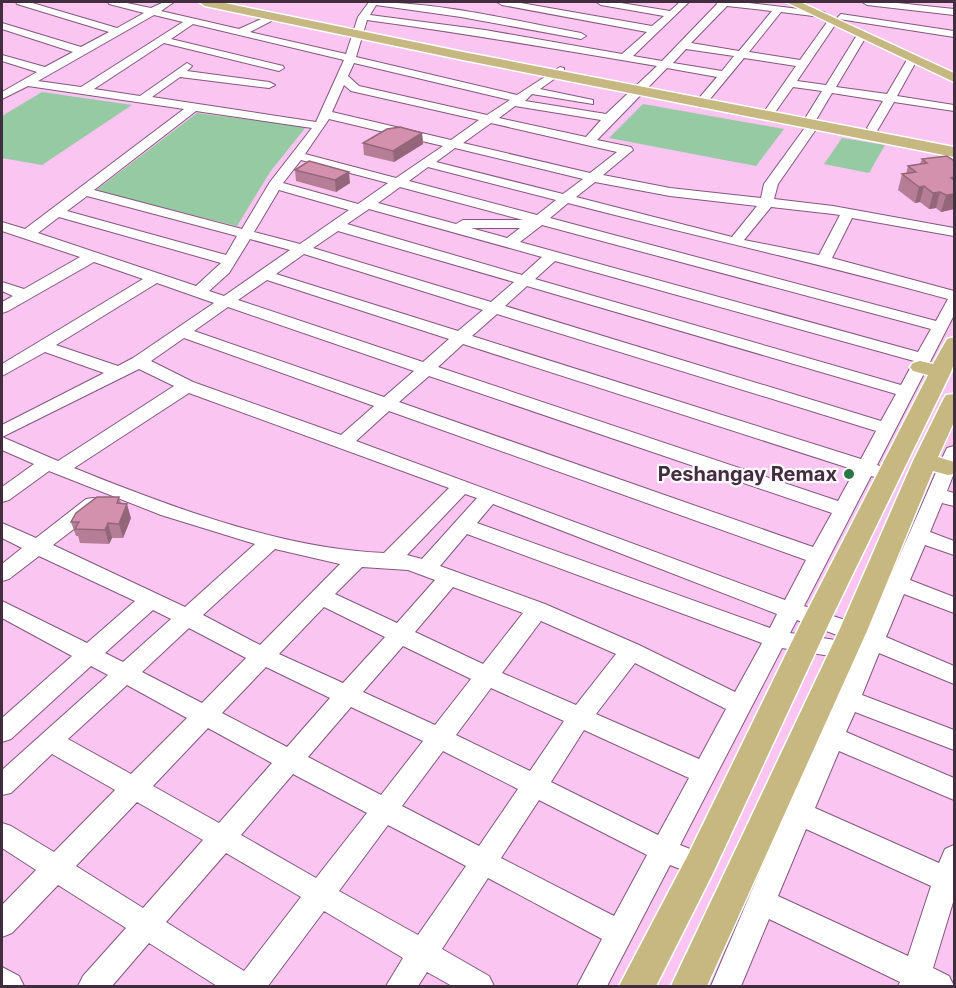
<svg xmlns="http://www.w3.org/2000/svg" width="956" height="988" font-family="Inter,sans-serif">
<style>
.green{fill:#96caa3}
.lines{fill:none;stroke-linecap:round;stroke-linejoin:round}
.minor-casing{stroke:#85577e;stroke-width:2}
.major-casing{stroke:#fff;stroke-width:3}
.minor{fill:#fff;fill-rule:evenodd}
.major{fill:#c7b781;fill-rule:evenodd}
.wall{fill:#b67d96}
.shaded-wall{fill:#94667a}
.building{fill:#d491ae;stroke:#94667a;stroke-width:1.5}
.poi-dot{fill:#2a7645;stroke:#fdf8fc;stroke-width:2}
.labels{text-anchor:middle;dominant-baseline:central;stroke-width:4.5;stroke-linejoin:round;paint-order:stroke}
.poi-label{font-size:20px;font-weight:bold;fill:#422d3e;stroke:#fdf8fc;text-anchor:end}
</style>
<rect width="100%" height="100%" fill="#fac5f1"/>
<!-- green -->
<path class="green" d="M42,92L132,105L42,165L2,158V116Z
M643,104L784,129L756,166L609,138Z
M197,113L306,127L270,172L237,226L95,191Z
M842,138L885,145L869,173L824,164Z"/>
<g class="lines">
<defs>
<path id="minor" d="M16,2H29L117,28L144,13L109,4L108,2H122L151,8L164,2H174L161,11L239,29L274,13L279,16L277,18L250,32L346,54L358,17L369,2C439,2 511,20 581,33L586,36L581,39L461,17L376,5L370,15L485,30L622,54L647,32L502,5L497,2H515L652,26L664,16L601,5L596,2H615L670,11L680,2H689L633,56L662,61L717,4L716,2H740L824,12L826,14L821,17L781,12L749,52L800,60L830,18H837L841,14L954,31V37L839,19L797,81L826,85L857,35L862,32L867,35L836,87L887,94L908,58L913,55L918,58L897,96L954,105V111L894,102L877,131L873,132L867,128L883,101L832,93L816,120L812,121L806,117L822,91L793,87L776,111H768L766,109L796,66L744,58L710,99L706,100L700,97L717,77L667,68L597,140L631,147L633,150L603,175L670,188L761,198L764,184L809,122L813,121L819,125L778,184L774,199L833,206L954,228V236L852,218L832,258L954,291V315L877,465L887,468L890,472L887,476L880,478L871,476L804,606L868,628L945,452L947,448L954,446V473L947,491L954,493V506L942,503L930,532L954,541V555L925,545L910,580L954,597V613L904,594L886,637L954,666V684L879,653L862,695L954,730V750L855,712L846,732L954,778V800L839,751L815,808L939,863L945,849L954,845V899L933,968L949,976L954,986H898L900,982L769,919L741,986H711L785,813L854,660L782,648L680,845L710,857L713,865L710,873L700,877L670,865L607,986H577L602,939L488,878L442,949L489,976L494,986H452L427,972L418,986H386L403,958L324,911L268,986H217L149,943L112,986H78L83,976L126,928L58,885L12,933L2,937V905L36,870L2,848V823L11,826L54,852L115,790L52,754L11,793L2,795V770L108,675L91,666L11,739L2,742V718L72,656L2,618V601L87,643L135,601L39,556L9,579L2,581V564L22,548L2,538V523L36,538L86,499L93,498L100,499L103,504L100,509L53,545L185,607L255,544L161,515L49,471L9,500L2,502V487L34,464L2,450V425L104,373L45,352L2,376V364L143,279L94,262L8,311L2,313V302L13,296L2,291V282L24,289L80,257L2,231V222L25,229L184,109L28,86L2,99V92L37,72L2,61V55L45,67L73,52L2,29V23L81,47L109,32L17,4ZM727,6L772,11L739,51L691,43ZM154,15L183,22L81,87L38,81ZM367,20C464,33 562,50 657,66L606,114L525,101L532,94L593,104V100L540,89L564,72V68L560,67L517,95L356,57ZM193,24L344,60L316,122L152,97L180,77L269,88L275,85L269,82L187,71L192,66L187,63L140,96L94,89L164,43L279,71L284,68L283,66L171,39ZM686,49L734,56L722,71L673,63ZM354,63L510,100L487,115L359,86L348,76ZM344,85L351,91L479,120L451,140L332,112ZM515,106L601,120L586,137L499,118ZM196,111L312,128L270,182L242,229L94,190ZM329,119L443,146L396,178L305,154ZM491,123L617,152L590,173L463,143ZM455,148L583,179L563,194L436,162ZM301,160L388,183L358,204L283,183ZM428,167L556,200L537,215L409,181ZM595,182L670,196L757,206L732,237L576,197ZM400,187L523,220H463L456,224L378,203ZM279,190L349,210L300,244L254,232ZM87,196L237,236L226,255L67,211ZM568,203C695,236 822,264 948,299L936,321L550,218ZM771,207L833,214L840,215L819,255L744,240ZM369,209L542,257L522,275L347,224ZM59,217L221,263L196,286L38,233ZM542,225L931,329L918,352L520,242ZM471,228H520L507,238ZM338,231L514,282L491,302L313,248ZM250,239L290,250L224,296L209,291L229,273ZM304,254L483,310L458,331L276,274ZM555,261L914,361L901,385L535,279ZM267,280L449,339L423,362L238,300ZM157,283L214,303L133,358L118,366L56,345ZM527,286L896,394L881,421L505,306ZM228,307L414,371L384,397L194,331ZM497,314L876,431L861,459L472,336ZM184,338L374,406L341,435L193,382L151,361ZM463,344L855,470L838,501L438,367ZM139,369L174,386L58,461L2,437ZM429,376L832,513L813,547L399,402ZM189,393L449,488L384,553C282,549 168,506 74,468ZM389,411L806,560L785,600L356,441ZM465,494L477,498L422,559L407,555ZM493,504L777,614L770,628L477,523ZM467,534L762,643L735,692L639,645L545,604L440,566ZM275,549L340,564L260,645L203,615ZM362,567L408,570L435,580L397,623L335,594ZM453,587L523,613L483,664L415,632ZM324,607L385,637L343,683L279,654ZM153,610L171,619L123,662L105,653ZM797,620L861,644L790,633ZM541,621L616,654L576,705L502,673ZM189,628L246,658L202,703L142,672ZM403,646L471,679L435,725L363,692ZM635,663L726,709L699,759L596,714ZM266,667L330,698L287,747L222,713ZM127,685L187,718L131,774L68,739ZM491,688L564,721L530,771L456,735ZM351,707L423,741L381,795L308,757ZM208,728L272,763L219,823L153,786ZM584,730L689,778L658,835L551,782ZM443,751L518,789L479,846L402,806ZM293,774L367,813L316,878L241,835ZM539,800L647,855L614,916L501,858ZM137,802L203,840L143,908L76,866ZM388,825L466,866L418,935L339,891ZM806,829L931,886L908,956L778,896ZM226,853L301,897L244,971L166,922Z
M862,2H888L954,9V15L867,5Z
M2,967L19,976L24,986H2Z"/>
<path id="major" d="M199,2H220L463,52L954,147V157L463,60L205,6Z
M786,2H800L954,73V82Z
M954,337V363L951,372L831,619L712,875L656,986H619L688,855L803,619L928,375L913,371L910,367L913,363L920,361L933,364L947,339Z
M954,394V422L938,457L954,462V474L948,475L933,471L867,631L707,986H671L839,631L913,461L943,400L946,395Z"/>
</defs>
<!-- minor casing -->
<use href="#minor" class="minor-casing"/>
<!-- major casing -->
<use href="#major" class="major-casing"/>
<!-- minor -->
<use href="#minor" class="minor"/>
<!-- major -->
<use href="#major" class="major"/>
</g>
<!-- wall -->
<path class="wall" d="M422,133L423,144L394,162L364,155L363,143Z
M947,156L954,209L941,212L936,208L929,209L920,202L915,203L898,190L902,174H906L908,166L920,164L922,159Z
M295,170L350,183L336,192L296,181Z
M119,497L121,503L131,518L123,538H112L109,544L80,543L78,536H76L71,522Z"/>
<!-- shaded-wall -->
<path class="shaded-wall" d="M422,133L423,144L394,162L393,151Z
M349,172L350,183L336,192L335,180Z
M924,186L920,202L915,203L919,187Z
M940,192L936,208L929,209L933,193Z
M954,194V209L941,212L946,195Z
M127,504L131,518L123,538L119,524Z
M108,523L112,538L109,544L105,530Z"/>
<!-- building -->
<path class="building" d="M400,127L422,133L393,151L363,143L387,129Z
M947,156L954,161V177L951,178L954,180V194L946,195L940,192L933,193L924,186L919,187L902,174L916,172L908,166L927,163L922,159Z
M309,161L349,172L335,180L295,170Z
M97,497H119L117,503L127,504L119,524L108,523L105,530L75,529L79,522H71L76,513Z"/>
<!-- markers -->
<circle class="poi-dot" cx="849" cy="474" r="6"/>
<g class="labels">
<!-- poi labels -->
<g class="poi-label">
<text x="837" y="474">Peshangay Remax</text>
</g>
</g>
<!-- border -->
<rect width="956" height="988" fill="none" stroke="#422d3e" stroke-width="6"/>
</svg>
